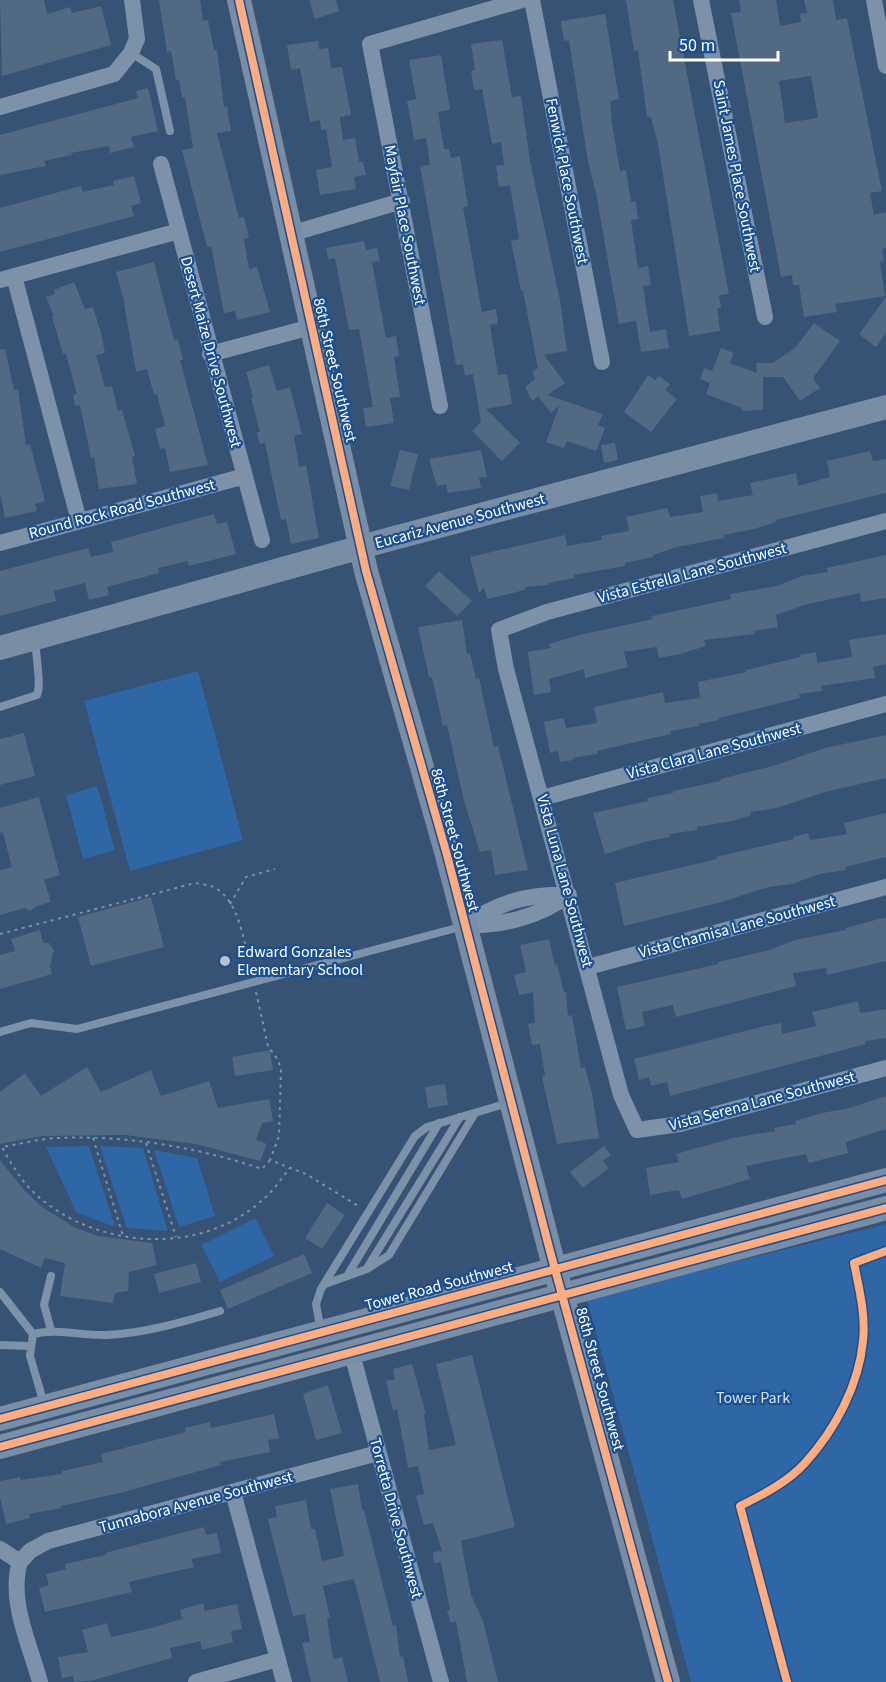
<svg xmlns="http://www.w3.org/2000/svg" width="886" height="1682" font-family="'Source Sans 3',sans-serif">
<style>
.green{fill:#2f66a5}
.building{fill:#526984;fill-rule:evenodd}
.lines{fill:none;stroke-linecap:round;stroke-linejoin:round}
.path{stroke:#7d92a8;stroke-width:2;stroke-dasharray:3 4.5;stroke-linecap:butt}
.lane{stroke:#7d92a8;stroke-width:8}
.street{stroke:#7d92a8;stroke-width:16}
.secondary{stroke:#798da4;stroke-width:24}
.cycleway-casing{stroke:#1b4f8f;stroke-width:11}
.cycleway{stroke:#ffac80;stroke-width:8}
.poi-dot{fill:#b9c2ce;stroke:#1b4f8f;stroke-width:2}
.labels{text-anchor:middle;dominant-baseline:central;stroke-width:4.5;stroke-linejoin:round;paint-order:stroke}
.street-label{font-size:16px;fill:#fff;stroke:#1b4f8f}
.poi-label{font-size:16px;fill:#fff;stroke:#1b4f8f;text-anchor:start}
.park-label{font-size:16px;fill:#cfe3fa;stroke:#1b4f8f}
</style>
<rect width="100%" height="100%" fill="#365274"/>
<!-- green -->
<path class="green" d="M198,671L243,840L130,871L84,701Z
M97,786L115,850L83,859L66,795Z
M89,1146L115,1227L76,1212L46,1147Z
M100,1146L143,1148L168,1231L127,1228Z
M154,1150L197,1158L215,1216L179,1227Z
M255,1218L274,1256L220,1282L201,1245Z
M886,1224V1682H691L587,1299Z"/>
<!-- building -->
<path class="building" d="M0,0H44L47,14L70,7L72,13L101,6L111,45L2,76Z
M159,0H200L203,21L208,20L214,50H217L224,107H227L231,131L217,133L239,218L244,217L249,238L244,239L249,269L257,267L270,312L237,320L235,311L224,313L211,246L207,247L182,150L193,148L185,97H182L179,80H176L171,51L167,52Z
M309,0H336L339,11L315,19Z
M626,0H673L729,294L719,295L721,308H717L720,331L689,336L658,144L651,117H647L638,50L634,51Z
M739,0H776L780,26L801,22L800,14L807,13L804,0H833L836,20L847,18L882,191L870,193L874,215L886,212V248L882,249L884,261L880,262L885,296L835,304L837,312L804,317L799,285H793L792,275L781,277L731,13L741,12ZM811,76L818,118L785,123L779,81Z
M605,14L619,99L610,101L612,124L620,171L626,170L631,202H636L638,219L631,220L638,268L648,266L651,285L643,286L650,332L666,329L669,348L641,352L636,321L619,324L596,193L588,162L569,40L564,41L561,21Z
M502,40L512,97L521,96L530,161L560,300L567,351L544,355L565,383L547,395L603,414L598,425L605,428L596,451L567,441L564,448L546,442L560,404L551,413L538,396L532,401L525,387L535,379L532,372L538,368L523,291H521L511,241L519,239L510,185L499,187L496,166L504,165L501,142L492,144L482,89L474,90L471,71L475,70L471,44Z
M318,41L319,49L328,48L331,68L342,67L351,115L340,117L343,140L355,138L359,162H363L366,175L354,177L356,189L320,195L316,170L332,167L326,129L321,130L320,120L310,122L300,68L291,70L287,45Z
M441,55L450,110L438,112L444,149H449L451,158L460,156L468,206L463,207L482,312L496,309L498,323L490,325L498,375L507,374L512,404L486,409L520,443L502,461L472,431L481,422L473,374L465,376L463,364L456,365L420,166L430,165L426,138L414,140L407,101L416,99L409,60Z
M148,88L158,131L131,137L134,147L110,153L109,146L71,153L72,155L44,161L46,166L0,175V135L138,98L136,91Z
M134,176L141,203L131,206L134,216L0,252V208L81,186L83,192L114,185L113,181Z
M364,241L366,250L377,248L380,261L372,262L386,338L396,336L399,356L394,357L400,397L390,398L394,423L366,427L363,408L373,407L359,329L349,330L335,258L328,259L326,248Z
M154,262L174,340L178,339L183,360H180L208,465L170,472L165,448L160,449L155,429L165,426L157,394L154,395L147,369L136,372L123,297L116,272Z
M74,282L85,309L93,307L101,333L105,353L96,355L105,387L112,386L118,411L122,410L135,456L132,457L137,484L99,489L94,457L91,458L80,405L75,406L73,395L77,394L66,354H63L52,317L54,316L46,297L55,294L54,290Z
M886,297V333L876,347L859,334Z
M814,323L840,341L813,378L820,388L800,401L783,377H763V410L742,411V408L706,394L710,383L700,379L704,368L712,371L721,348L734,353L730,363L757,373L756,363H773L795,348Z
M0,349H5L14,390L18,389L26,445L30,444L45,501L35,504L37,511L5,518L0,493Z
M269,365L277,391L290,387L302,434L294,436L299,467L306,465L319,538L291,544L286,519L281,520L265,443L260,444L257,433L260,432L251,397H253L246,372Z
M648,375L655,380L659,376L670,384L665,390L677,399L651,432L624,412Z
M615,443L618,460L604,463L601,445Z
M400,450L418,454L409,490L390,486Z
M481,450L487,477L479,478L481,488L448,493L446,484L437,486L429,459Z
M870,451L873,461L886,459V493L776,520V522L754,529L724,535V538L677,547L653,555V557L625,563V566L574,575V578L548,583L549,585L525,587V590L487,599L484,587L479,593L470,557L565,535L567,546L602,540L601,536L629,531L626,517L667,508L670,517L703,512L700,496L717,493L718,501L753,495L750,483L796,473L798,486L830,477L827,461Z
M214,514L217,524L227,522L236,554L189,566L188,561L158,568L159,573L107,587L109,595L89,600L85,583L54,591L56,601L0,616V571L88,548L91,557L113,552L111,542Z
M886,555V598L861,602L860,593L804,605L776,615L778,627L754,631L755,634L704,640L706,646L680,654L659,658L657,647L624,652L628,667L585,678L584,669L549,679L551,692L534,695L528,652L550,648L549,644L579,635L653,619L652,616L731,599L730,594L777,586L802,576L828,572L827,568Z
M439,571L472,601L457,616L425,586Z
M462,620L467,654L470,653L476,679L479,678L494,747L498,746L528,870L495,875L491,850L480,852L464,801L447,725L443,726L432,677H429L418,627Z
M886,634V664L873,667L875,678L821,686L822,691L799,694L800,698L719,718V720L699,724V726L670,731L671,734L597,751V754L572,758L573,760L560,762L558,751L550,753L544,722L564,718L566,728L597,723L594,707L663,692L665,703L700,698L698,682L747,672L746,670L800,657L799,655L816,652L817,663L852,657L849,640Z
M24,733L35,776L0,785V739Z
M886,735V778L825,792L777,808L750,812L751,815L732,821L697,827V830L669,834L670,837L648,841L605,854L593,813L648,801L647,798L673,793V791L721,781L720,779L773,766L825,748Z
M39,797L60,875L44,880L51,902L37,906L30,911L25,908L0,915V870L12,867L3,833L0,832V808Z
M886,813V857L845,867L846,870L819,874L792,884L769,887L718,903L624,926L615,883L717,859L716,857L793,839V837L808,833L810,840L847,834L844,823Z
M151,897L164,947L91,966L78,917Z
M886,917V961L827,975L826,968L793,973L796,986L676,1017L673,1005L642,1012L645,1026L626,1030L617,987L718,964V962L769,950L795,940L846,930V928Z
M40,930L43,943H49L54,950L50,966L52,974L0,989V955L15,951L11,939Z
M549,939L555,965L557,964L564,992H566L568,1016L572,1015L581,1068L585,1067L592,1093L599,1138L557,1144L542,1077L545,1076L540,1044L532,1045L528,1024L535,1023L533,992L519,995L514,975L526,972L520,945Z
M858,1001L860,1013L886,1009V1038L865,1041L866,1044L670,1096L667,1082L651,1086L649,1077L639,1080L634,1059L765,1026L781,1023L782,1034L816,1026L812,1012Z
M270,1050L273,1070L235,1076L232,1057Z
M87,1067L101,1092L151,1070L161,1096L209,1081L218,1108L269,1099L273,1121L262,1123L256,1140L267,1144L260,1161L196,1144L125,1135L42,1136L0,1144V1092L25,1073L41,1096Z
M445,1084L448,1105L428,1108L425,1087Z
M886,1096V1129L846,1142L848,1153L809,1163L806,1154L746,1166L750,1179L682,1199L679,1190L650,1195L646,1168L679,1162L676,1154L733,1138L775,1131L774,1128L796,1124L795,1121L822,1113L850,1108Z
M604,1146L611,1155L603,1161L609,1168L583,1188L570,1172Z
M0,1160L24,1190L42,1207L76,1228L98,1236L152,1243L157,1265L129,1272L128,1291L115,1293L113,1303L60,1296L65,1263L45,1258L41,1268L0,1249Z
M327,1203L345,1215L322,1249L305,1238Z
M304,1254L312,1273L228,1309L220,1290Z
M196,1263L201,1282L159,1293L154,1274Z
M472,1355L515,1527L461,1541L471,1595L483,1621L498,1682H467L456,1621L451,1623L447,1611L450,1610L441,1562L434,1563L433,1552L442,1551L433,1523L424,1525L416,1496L424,1494L418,1466L408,1468L397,1409L393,1411L386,1381L395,1379L393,1369L412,1364L426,1414H424L429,1450L456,1445L436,1364Z
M328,1385L342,1433L316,1440L303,1394Z
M274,1414L279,1438L268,1440L270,1452L220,1462L221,1465L120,1493L61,1506V1508L29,1514L30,1518L6,1524L0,1498V1481L20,1477L21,1480L62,1474V1471L103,1462L101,1454L186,1432L185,1428L210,1422L211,1428Z
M358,1484L362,1510H364L393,1626L396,1625L400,1657L403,1656L408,1682H380L354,1579L323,1586L330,1618L327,1619L333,1659L342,1657L348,1682H311L302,1643L310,1642L305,1614L293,1616L271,1532L268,1519L277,1517L275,1506L306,1500L311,1529H315L322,1561L344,1556L330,1489Z
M204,1527L206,1535L217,1533L221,1553L191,1559L194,1567L129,1582L132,1592L45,1612L39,1588L49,1585L46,1574L66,1569L65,1564L106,1555L105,1553Z
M203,1603L205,1611L237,1604L242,1629L231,1631L233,1642L202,1650L200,1641L170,1648L172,1658L90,1681L74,1682L73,1676L62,1678L58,1657L88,1652L82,1630L107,1623L111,1637L151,1628L182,1619L180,1610Z"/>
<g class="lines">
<!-- path -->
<path class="path" d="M230,904L246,877L275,869
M0,934L195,883C201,884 208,885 214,887C240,901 245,946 251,972
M256,992L268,1046L278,1060L281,1070L279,1136L270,1160L306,1174L360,1207
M93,1138L123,1236
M146,1143L176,1237
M270,1160L262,1169C196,1147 127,1135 57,1138C39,1139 20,1144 2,1147C12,1166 24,1185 40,1198C100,1249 200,1255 260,1202C272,1193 281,1179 290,1168"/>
<!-- lane -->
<path class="lane" d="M131,53L156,69L170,131
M0,707L37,695C42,683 35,657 36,642
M0,1032L31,1023L77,1029L464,926
M367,1268L460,1117
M347,1276L439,1123
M325,1284L367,1269L389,1255L475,1113
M0,1292L33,1334L30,1356L44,1404
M51,1330L44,1305L51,1276
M321,1331L316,1304L321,1289L415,1136L427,1127L508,1103
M33,1334C59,1328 81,1336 107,1335C146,1333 183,1322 220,1311
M0,1345L31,1346"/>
<!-- street -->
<path class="street" d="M532,0L602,362
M701,0L765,317
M874,0L886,66
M0,107L114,74L131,53L137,39L132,0
M161,164L262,540
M290,234L402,201
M14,276L79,521
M0,280L179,231
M210,354L311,327
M440,406L370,44L522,0
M886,521L547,612L499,630L506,669L621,1095L637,1130L680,1124L886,1068
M0,543L245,476
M542,798L886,704
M464,926C497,903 528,893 569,895
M464,926C503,925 537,918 569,895
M588,967L886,887
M352,1354L441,1682
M233,1492L284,1682
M0,1549L20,1562C8,1600 30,1645 40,1682
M20,1562L30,1551L48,1541L378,1453
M196,1682L278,1659"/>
<!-- secondary -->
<path class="secondary" d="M239,0L366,571L447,855L550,1251L668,1682
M0,648L383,541L886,407
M0,1419L886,1180
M0,1447L886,1208"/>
<defs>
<path id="cycleway" d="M239,0L366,571L447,855L550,1251L668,1682
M0,1419L886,1180
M0,1447L886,1208
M787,1682L740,1506C762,1495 788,1482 805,1463C835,1430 859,1385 863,1341C866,1316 859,1288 854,1263L886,1251"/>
</defs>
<!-- cycleway casing -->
<use href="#cycleway" class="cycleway-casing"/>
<!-- cycleway -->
<use href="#cycleway" class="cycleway"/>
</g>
<!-- markers -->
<circle class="poi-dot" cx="225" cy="961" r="6"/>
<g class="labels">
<!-- street labels -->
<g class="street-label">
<text transform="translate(737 176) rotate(79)">Saint James Place Southwest</text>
<text transform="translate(567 181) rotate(79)">Fenwick Place Southwest</text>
<text transform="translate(405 225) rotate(79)">Mayfair Place Southwest</text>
<text transform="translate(211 352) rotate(75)">Desert Maize Drive Southwest</text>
<text transform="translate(335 370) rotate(77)">86th Street Southwest</text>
<text transform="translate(122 509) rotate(-15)">Round Rock Road Southwest</text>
<text transform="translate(460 521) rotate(-15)">Eucariz Avenue Southwest</text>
<text transform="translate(692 573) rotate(-15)">Vista Estrella Lane Southwest</text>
<text transform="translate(714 751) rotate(-15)">Vista Clara Lane Southwest</text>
<text transform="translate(455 840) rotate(75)">86th Street Southwest</text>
<text transform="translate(565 881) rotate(75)">Vista Luna Lane Southwest</text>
<text transform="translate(737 927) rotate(-15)">Vista Chamisa Lane Southwest</text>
<text transform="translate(762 1101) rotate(-15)">Vista Serena Lane Southwest</text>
<text transform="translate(439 1286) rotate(-15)">Tower Road Southwest</text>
<text transform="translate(600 1379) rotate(75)">86th Street Southwest</text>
<text transform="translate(196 1502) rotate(-15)">Tunnabora Avenue Southwest</text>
<text transform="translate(396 1518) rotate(75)">Torretta Drive Southwest</text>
</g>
<!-- poi labels -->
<g class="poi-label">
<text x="237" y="952">Edward Gonzales<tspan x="237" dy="18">Elementary School</tspan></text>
</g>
<!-- park labels -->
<g class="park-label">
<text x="753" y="1398">Tower Park</text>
</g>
</g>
<!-- scale -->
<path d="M670 51v9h108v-9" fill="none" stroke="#ffffff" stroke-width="3"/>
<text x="679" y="51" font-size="18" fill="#ffffff" stroke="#1b4f8f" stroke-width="4.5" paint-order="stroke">50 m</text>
</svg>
